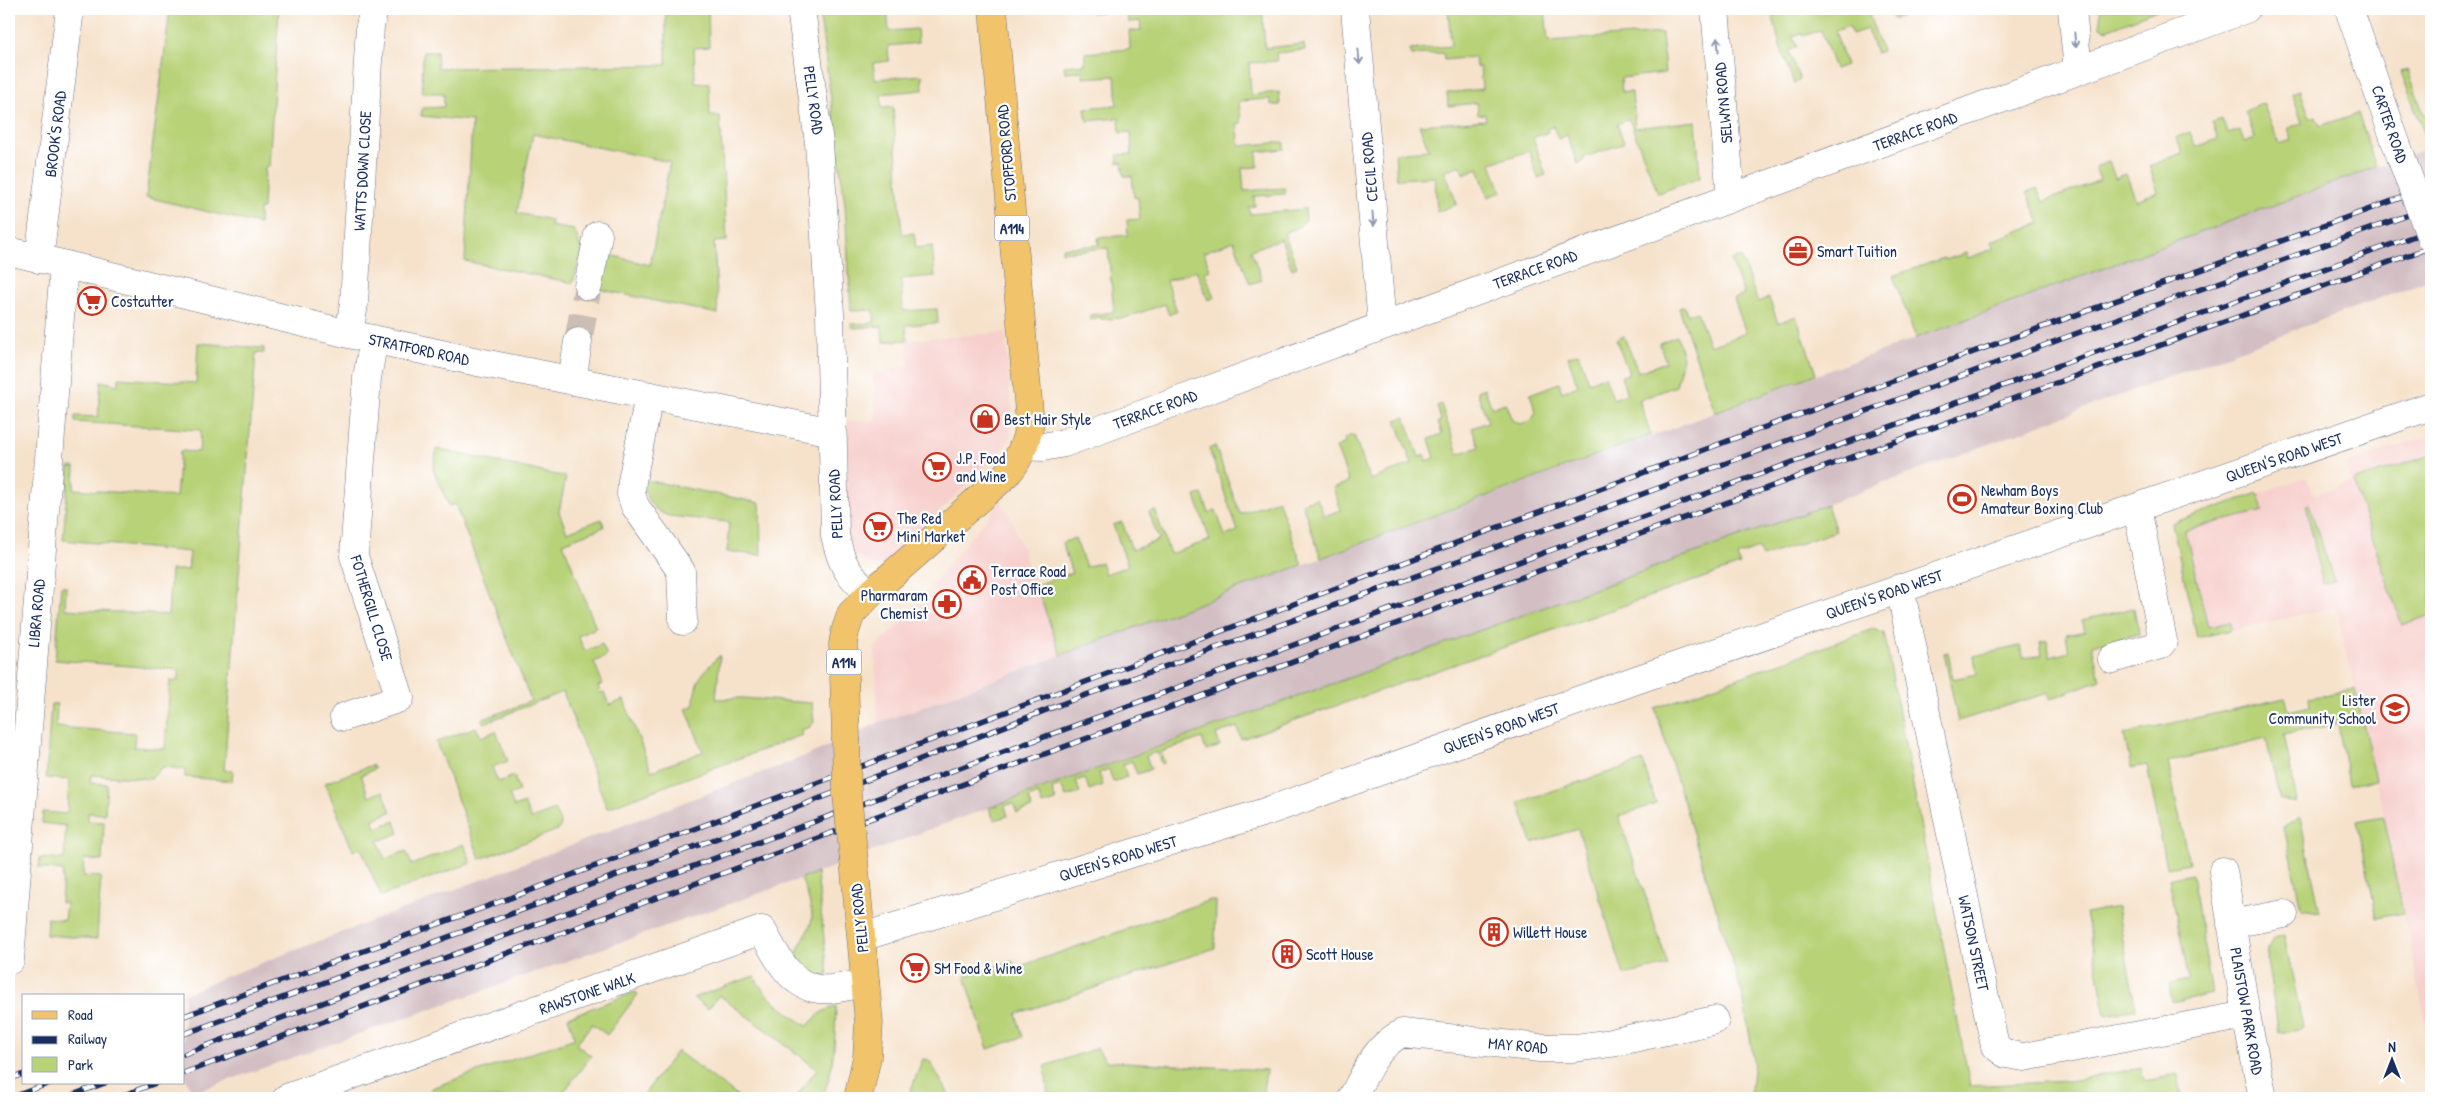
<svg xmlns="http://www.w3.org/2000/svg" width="2440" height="1107" font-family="'Patrick Hand',sans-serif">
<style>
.built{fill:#f7d0cd}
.industrial{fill:#d2bec3}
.green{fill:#b7d277;stroke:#69806a}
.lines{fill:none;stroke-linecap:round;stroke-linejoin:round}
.street-tunnel{stroke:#cabeb5;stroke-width:28;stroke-dasharray:28 14;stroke-linecap:butt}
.street-casing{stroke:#686e84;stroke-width:29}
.primary-casing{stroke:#686e84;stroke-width:29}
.street{stroke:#fff;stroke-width:28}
.primary{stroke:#f1c36a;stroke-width:28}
.rail-casing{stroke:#1b2f5e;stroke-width:5.5}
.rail{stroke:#fff;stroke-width:4;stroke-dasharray:11;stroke-linecap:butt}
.street-bridge-casing{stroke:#686e84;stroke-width:29;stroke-linecap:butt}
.primary-bridge-casing{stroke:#686e84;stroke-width:29;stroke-linecap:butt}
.street-bridge{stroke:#fff;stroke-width:28}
.primary-bridge{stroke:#f1c36a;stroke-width:28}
.oneway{stroke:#8d97ae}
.labels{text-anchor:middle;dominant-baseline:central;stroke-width:4.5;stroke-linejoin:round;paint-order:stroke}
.shield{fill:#fff;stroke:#5f6d8e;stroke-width:1}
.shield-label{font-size:15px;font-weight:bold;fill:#1b2f5e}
.street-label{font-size:16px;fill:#1b2f5e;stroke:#fff}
.poi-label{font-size:16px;fill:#1b2f5e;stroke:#fff;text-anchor:start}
</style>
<rect width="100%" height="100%" fill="#fff"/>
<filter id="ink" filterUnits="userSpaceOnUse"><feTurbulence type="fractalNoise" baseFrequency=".02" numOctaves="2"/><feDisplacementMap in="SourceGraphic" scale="10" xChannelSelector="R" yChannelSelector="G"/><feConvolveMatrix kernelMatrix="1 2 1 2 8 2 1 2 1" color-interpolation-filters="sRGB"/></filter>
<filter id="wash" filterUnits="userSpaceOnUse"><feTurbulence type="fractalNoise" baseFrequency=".0096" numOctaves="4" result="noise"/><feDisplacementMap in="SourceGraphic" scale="20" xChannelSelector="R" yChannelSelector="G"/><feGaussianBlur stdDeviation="1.12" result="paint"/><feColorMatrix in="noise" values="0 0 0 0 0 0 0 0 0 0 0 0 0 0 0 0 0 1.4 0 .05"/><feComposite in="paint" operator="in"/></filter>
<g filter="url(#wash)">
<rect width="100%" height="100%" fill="#f6e2cb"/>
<!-- built -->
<path class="built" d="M1005,332L1012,415L1010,437L1001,452L885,564L879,566L872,565L855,554L850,546L847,532V421L876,420L873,374L892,373L891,369L908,367L907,340Z
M2431,435V1048L2376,780L2336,607L2197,638L2172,523L2306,477L2313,495L2351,482L2345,465Z
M1001,501L1012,521L1061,655L878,723L875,648L904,619Z"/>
<!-- industrial -->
<path class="industrial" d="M2431,147V279L1644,573L1155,747L928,830L817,873L192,1093L184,1074V996H180L222,978L811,754L878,723Z"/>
<!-- green -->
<path class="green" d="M170,9H279L269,167H265L263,209H259V224L146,197Z
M666,9H708L709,47L694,48L695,82L709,83L710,116H720L727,241L714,242L718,314L598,289L606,254L650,265L670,162L533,134L517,213L551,220L550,226L574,230L582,250L573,283L465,261L472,121L421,116L422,108L444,107V93H422L423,52H437L438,68L666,65Z
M819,9H887L889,31L917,29L918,43L888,46L889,61L873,63L875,79L922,75L923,90L881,94L882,108L893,107L902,234L914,233L916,248L932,246L935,276L901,279L903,311L937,309L938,323L906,325L907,340L883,342L882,326L853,328L851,324L874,323V310L851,311L845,205Z
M1091,9H1262L1265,48L1304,44L1305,50L1276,53L1277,61L1249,63L1251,95L1279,92L1280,105H1271L1270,99L1239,101L1241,123L1237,124L1240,146L1284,142V149L1257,152L1258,167L1242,168L1244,191L1285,188V194L1254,196L1255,206L1249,207L1250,214L1305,209L1306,220L1297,228L1284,233L1297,267L1292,269L1281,239L1251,250L1262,280L1250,284L1234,241L1204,252L1210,270L1205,272L1214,298L1208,300L1196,270L1166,281L1177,311L1169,315L1165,304L1125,318L1102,319L1099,317L1090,320V315L1114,312L1108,248L1062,252V248L1099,245L1098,238L1128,235L1127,220L1140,219L1138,198L1134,197L1132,176H1124L1122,162L1118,163L1117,155L1132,154L1131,132L1120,133L1119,118L1087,121L1085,108L1117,105L1115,76L1083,78V71L1065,72L1064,66L1085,64V53L1130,49L1129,31L1141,30L1140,21L1128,22L1127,10L1091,13Z
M1448,9H1545L1548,41L1662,33L1665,73L1621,78L1622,92H1632L1635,128L1696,121L1700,178L1658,193L1629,119L1617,124L1624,143L1583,158L1584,161L1577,164L1567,135L1558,139L1553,126L1547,129L1548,132L1533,138L1546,175L1538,178L1529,151L1491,163L1501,192L1488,197L1478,168L1463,174L1460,165L1445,171L1457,204L1437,212L1435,177L1397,179L1395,153L1429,150L1419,125L1486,120L1485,114L1478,115L1477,103L1448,106L1447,93L1482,89L1480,67H1476L1475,57L1444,60L1443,53L1412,55L1410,50L1451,46Z
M1771,9H1887L1869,15L1882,51L1876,53L1867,29L1852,34L1849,26L1835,31L1846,65L1835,69L1821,30L1803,36L1801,33L1793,36L1797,48L1789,51L1800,80L1794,83L1780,46Z
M1889,9H1923L1893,19Z
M2100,9H2159L2107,30L2101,27Z
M2408,70L2424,115L2431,113L2430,148L2401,72Z
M2300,90L2310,118L2316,116L2320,126L2358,113L2376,167L1916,338L1893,276L1944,258L1945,260L1966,253L1968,258L1993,249L1991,241L2040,223L2027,192L2037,188L2043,202L2100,180L2095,167L2109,162L2115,178L2126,174L2136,200L2158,192L2149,166L2182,153L2177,137L2190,132L2196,147L2218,139L2212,122L2222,119L2228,134L2240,130L2244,142L2255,138L2245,111L2263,103L2279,144L2292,140L2288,128L2302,123L2292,93Z
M1741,257L1758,302L1769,298L1778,323L1796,316L1816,374L1715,412L1679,308L1684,306L1688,315L1697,312L1710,346L1746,333L1734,299L1744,295L1731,260Z
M1624,336L1638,372L1666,362L1659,343L1677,336L1683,358L1676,386L1639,400L1651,435L1321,558L1302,503L1317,498L1324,516L1341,510L1333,488L1349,482L1336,447L1346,443L1345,438L1354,435L1370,480L1412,464L1396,420L1405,417L1419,457L1425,455L1427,461L1435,458L1429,439L1442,434L1438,422L1441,420L1437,406L1441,404L1458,454L1479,447L1472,428L1488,422L1477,391L1484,388L1492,408L1505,403L1512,420L1520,424L1532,420L1536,411L1530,394L1559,383L1562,392L1578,386L1568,357L1578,353L1589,382L1605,376L1613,399L1627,394L1621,377L1629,373L1616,340Z
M198,343L264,348V353H256L224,770L233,771L232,781L185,777V769L162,767L151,779L91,775L90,783L107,784L105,814L88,813V821L104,822L102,861L84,859L83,876L101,877L97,939L46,935L47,918L64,920L66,903H61L63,871L39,868L40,858L64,859L66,826L42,823L43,812L67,814L69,780L46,778L51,704H57L56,727L135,733L134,747L165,749L170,681H178L179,670L55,660L61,586H66L65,609L168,615L171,570H188L190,552L63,540L69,467H75L74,489L176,497L180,451L199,452L201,430L75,422V416L98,417L101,381L118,385L119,378L196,383Z
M1215,446L1240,514L1278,500L1302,565L1061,655L1036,585L1072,573L1062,543L1075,538L1086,567L1101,562L1105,574L1128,566L1113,525L1122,522L1132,550L1159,540L1149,512L1155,510L1170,554L1210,540L1195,496L1202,494L1209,513L1216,510L1225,536L1238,531L1209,449Z
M437,449L566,477L559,512L567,532L602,519L604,527L563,543L596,628L578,636L585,651L602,644L607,656L594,662L603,684L598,686L600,693L604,692L609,705L624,700L651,771L703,752L686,708L694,706C694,680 703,672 720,655L716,699L742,698L812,703L814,722L810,727L801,730L802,735L607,808L563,692L484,723L481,720L531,701L455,504L449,506L433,469Z
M2431,455V615L2402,625L2353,481Z
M641,479L760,503L761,555L727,552L729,522L669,516C650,510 646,497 641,479Z
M2258,493L2263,511L2185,530L2208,627L2230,622L2231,630L2197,638L2172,523Z
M1827,505L1836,531L1762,557L1758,548L1737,556L1740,565L1241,739L1237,727L1216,734L1220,746L1206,751L1202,738L1161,752L1164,763L1161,764L1157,752L1146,756L1151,769L1137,774L1132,761L1123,764L1127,777L1113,782L1109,769L1099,773L1103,785L1089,790L1085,778L1076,781L1080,793L1066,797L1061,786L1052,789L1056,801L1042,805L1038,794L1029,798L1032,808L1017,813L1013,803L1005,806L1008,816L994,820L989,808Z
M2306,505H2309L2334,581L2323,584Z
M2134,608L2139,634L2092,645L2100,680L2050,699L2048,693L1958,721L1944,653L1948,652L1953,679L1977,674L1974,656L2020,646L2023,658L2042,655L2040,642L2047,640L2050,657L2069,652L2066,635L2085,631L2082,620Z
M1873,629L1884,633L1970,1086L2069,1081L2141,1068L2144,1081L2178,1075L2182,1098H1750L1754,1061L1743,997L1655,708Z
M2355,689L2376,780L2349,785L2338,724L2284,734L2297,802L2280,801L2266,738L2168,762L2189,864L2167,868L2147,765L2131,768L2124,734L2285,698L2289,711L2310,706L2309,698Z
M476,727L481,737L496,731L508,761L492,767L498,782L514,776L519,791L509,795L514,807L524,803L531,819L555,810L561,825L558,830L480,859L436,742Z
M1643,761L1656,804L1619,816L1668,965L1624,975L1578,829L1532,843L1519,802Z
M372,765L375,769L361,775L369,797L383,791L391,812L373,819L376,828L395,821L399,833L378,841L385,859L406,851L412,865L464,844L471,863L381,896L361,848L353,851L325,783Z
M2383,816L2403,913L2377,918L2357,821Z
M2300,817L2320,912L2301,909L2284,827Z
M817,873L828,976C820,975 813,974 806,969C783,954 813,935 812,915C811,903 805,890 801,878Z
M2192,874L2212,994L2172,1002L2169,984L2189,980L2169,879Z
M1210,900L1216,901L1215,948L1016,1014L1023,1037L988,1049L965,976L1013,961L1015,968Z
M2117,907L2136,1009L2106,1015L2086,913Z
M2284,935L2303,1028L2279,1033L2267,961L2268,949L2274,938Z
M754,976C765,998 788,1013 807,1026L822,1012L836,1006C835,1038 835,1068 822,1098H795L817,1069L719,995L708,1009L693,998Z
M635,992L638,994L607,1035L592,1024L576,1044L591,1056L559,1098H428L431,1088L575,1038L568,1017Z
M1097,1048L1106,1061L1266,1070L1262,1098L1048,1096L1045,1066Z
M677,1051L740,1098H641Z
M923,1059L929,1060L951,1098H913L910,1092Z"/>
</g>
<g filter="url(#ink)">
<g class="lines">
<!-- street-tunnel -->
<path class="street-tunnel" d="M578,342L588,286"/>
<defs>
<path id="street" d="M801,9L819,143L830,314L835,535C841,564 847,574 870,594
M1355,9L1382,325
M1715,9L1731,198
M2072,9L2078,71
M2349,9L2401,157
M9,251L349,334L478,362L833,432
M39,259L70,9
M588,286L598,235
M349,334L354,304L370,26L374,9
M572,381L578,342
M649,397L632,481L631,494L635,506L681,571L683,621
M1024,446L1043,447L1064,443L2246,9
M1900,588L1995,1046L2006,1054L2024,1057L2246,1015
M2112,659L2160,645L2163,641L2137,508
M344,717L400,698L354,556L367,378L374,339
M2223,871L2246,1015L2263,1098
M2231,924L2284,914
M862,937L1265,812L1636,680L2431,406
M10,960L64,266
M287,1098L762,930C775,953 789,986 819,989C833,991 851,985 865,983
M1352,1098C1367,1071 1374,1048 1402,1033L1540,1048H1575L1611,1043L1715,1020"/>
<path id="primary" d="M846,738L843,644L845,632L851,614L870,594L1006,475C1020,460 1026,442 1030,423L993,9
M854,860L869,1023L867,1057L858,1098"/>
</defs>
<!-- street casing -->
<use href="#street" class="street-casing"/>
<!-- primary casing -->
<use href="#primary" class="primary-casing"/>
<!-- street -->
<use href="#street" class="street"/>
<!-- primary -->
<use href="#primary" class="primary"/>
<defs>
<path id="rail" d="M184,1016L513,897L1757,430L2431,187
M184,1034L726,835L1072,700L1610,506L2083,331L2431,207
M184,1054L1543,553L2431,230
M184,1073L1552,566L2431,247
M9,1079L24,1074
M10,1098L50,1083
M64,1098L105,1083
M116,1098L156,1083"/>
</defs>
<!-- rail casing -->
<use href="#rail" class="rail-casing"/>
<!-- rail -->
<use href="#rail" class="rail"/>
<defs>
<path id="street-bridge" d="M2401,157L2431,238"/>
<path id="primary-bridge" d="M846,738L847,795L854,860"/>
</defs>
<!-- street-bridge casing -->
<use href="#street-bridge" class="street-bridge-casing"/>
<!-- primary-bridge casing -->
<use href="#primary-bridge" class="primary-bridge-casing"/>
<!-- street-bridge -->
<use href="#street-bridge" class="street-bridge"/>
<!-- primary-bridge -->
<use href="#primary-bridge" class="primary-bridge"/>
</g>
<!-- one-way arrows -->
<defs><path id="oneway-shaft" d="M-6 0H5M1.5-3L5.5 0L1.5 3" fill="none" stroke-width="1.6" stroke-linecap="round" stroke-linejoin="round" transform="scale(1.25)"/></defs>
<g class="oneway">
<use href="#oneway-shaft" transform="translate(2075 40) rotate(85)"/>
<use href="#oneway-shaft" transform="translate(1718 45) rotate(-95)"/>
<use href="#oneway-shaft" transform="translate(1359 57) rotate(85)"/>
<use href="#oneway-shaft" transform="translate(1373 219) rotate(85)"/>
</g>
</g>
<!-- icons -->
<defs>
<symbol id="office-ring" viewBox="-11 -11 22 22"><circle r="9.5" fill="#fff" stroke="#c8321e" stroke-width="1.5"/><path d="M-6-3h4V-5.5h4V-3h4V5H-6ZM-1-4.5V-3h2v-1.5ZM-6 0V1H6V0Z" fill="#c8321e"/></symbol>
<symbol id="supermarket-ring" viewBox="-11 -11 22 22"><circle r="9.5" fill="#fff" stroke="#c8321e" stroke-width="1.5"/><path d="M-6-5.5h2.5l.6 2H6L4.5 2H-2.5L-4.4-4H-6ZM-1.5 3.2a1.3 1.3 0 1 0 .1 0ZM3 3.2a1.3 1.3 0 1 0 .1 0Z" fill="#c8321e"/></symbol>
<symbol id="shop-ring" viewBox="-11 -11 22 22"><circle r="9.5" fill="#fff" stroke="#c8321e" stroke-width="1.5"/><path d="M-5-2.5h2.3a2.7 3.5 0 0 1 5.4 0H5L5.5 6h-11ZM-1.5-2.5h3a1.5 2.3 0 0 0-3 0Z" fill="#c8321e"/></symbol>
<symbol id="stadium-ring" viewBox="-11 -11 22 22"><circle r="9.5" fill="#fff" stroke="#c8321e" stroke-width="1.5"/><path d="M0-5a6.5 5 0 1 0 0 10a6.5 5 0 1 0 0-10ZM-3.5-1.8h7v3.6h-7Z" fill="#c8321e"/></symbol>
<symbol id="civic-ring" viewBox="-11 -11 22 22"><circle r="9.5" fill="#fff" stroke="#c8321e" stroke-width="1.5"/><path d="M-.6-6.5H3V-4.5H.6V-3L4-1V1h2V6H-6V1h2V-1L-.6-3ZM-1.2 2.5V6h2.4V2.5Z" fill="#c8321e"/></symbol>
<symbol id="pharmacy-ring" viewBox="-11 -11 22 22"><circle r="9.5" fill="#fff" stroke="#c8321e" stroke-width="1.5"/><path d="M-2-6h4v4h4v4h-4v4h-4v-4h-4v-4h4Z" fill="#c8321e"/></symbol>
<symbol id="school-ring" viewBox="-11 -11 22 22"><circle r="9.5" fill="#fff" stroke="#c8321e" stroke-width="1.5"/><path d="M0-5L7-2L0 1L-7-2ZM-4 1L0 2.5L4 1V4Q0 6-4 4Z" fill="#c8321e"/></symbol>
<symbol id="building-ring" viewBox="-11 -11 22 22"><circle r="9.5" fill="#fff" stroke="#c8321e" stroke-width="1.5"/><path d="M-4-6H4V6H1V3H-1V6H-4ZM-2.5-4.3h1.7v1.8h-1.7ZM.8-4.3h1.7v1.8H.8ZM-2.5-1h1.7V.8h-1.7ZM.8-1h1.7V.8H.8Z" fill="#c8321e"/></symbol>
</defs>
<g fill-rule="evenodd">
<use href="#office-ring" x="1782" y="235" width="32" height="32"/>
<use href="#supermarket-ring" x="76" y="285" width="32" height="32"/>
<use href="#shop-ring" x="969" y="403" width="32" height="32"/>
<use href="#supermarket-ring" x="921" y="451" width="32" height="32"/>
<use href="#stadium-ring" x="1946" y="483" width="32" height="32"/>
<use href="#supermarket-ring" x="862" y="511" width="32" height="32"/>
<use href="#civic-ring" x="956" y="564" width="32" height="32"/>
<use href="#pharmacy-ring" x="931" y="588" width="32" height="32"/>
<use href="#school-ring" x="2379" y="693" width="32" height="32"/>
<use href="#building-ring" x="1478" y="916" width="32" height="32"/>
<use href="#building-ring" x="1271" y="938" width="32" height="32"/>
<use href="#supermarket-ring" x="899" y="952" width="32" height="32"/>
</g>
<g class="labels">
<!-- shield labels -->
<g class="shield">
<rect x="994.5" y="215.5" width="35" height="25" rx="4"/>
<rect x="826.5" y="649.5" width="35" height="25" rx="4"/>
</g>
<g class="shield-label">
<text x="1012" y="228">A114</text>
<text x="844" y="662">A114</text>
</g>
<!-- street labels -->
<g class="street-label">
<text transform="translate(814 100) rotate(82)">PELLY ROAD</text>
<text transform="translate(1723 103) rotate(-95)">SELWYN ROAD</text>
<text transform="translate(2390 124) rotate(71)">CARTER ROAD</text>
<text transform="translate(1915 131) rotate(-20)">TERRACE ROAD</text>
<text transform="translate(55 134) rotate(-83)">BROOK'S ROAD</text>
<text transform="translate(1006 153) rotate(-95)">STOPFORD ROAD</text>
<text transform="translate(1369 167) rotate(-95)">CECIL ROAD</text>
<text transform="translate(362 171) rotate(-87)">WATTS DOWN CLOSE</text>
<text transform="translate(1535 269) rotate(-20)">TERRACE ROAD</text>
<text transform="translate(419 349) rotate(12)">STRATFORD ROAD</text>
<text transform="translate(1155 409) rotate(-20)">TERRACE ROAD</text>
<text transform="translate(2284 457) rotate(-19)">QUEEN'S ROAD WEST</text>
<text transform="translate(835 504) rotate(-93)">PELLY ROAD</text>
<text transform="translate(1884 594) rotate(-19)">QUEEN'S ROAD WEST</text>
<text transform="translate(372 608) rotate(73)">FOTHERGILL CLOSE</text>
<text transform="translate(36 613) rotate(-85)">LIBRA ROAD</text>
<text transform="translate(1501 728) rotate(-20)">QUEEN'S ROAD WEST</text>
<text transform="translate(1118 858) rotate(-17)">QUEEN'S ROAD WEST</text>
<text transform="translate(859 918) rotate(-96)">PELLY ROAD</text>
<text transform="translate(1974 943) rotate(78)">WATSON STREET</text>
<text transform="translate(587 993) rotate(-19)">RAWSTONE WALK</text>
<text transform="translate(2247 1011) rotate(80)">PLAISTOW PARK ROAD</text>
<text transform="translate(1518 1045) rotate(5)">MAY ROAD</text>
</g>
<!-- poi labels -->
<g class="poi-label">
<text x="1817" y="251">Smart Tuition</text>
<text x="111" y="301">Costcutter</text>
<text x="1004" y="419">Best Hair Style</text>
<text x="956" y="458">J.P. Food<tspan x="956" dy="18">and Wine</tspan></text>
<text x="1981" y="490">Newham Boys<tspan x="1981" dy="18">Amateur Boxing Club</tspan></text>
<text x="897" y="518">The Red<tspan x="897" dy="18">Mini Market</tspan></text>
<text x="991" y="571">Terrace Road<tspan x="991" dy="18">Post Office</tspan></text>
<text x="928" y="595" text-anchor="end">Pharmaram<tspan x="928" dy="18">Chemist</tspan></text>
<text x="2376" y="700" text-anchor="end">Lister<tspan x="2376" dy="18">Community School</tspan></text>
<text x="1513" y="932">Willett House</text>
<text x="1306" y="954">Scott House</text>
<text x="934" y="968">SM Food &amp; Wine</text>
</g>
</g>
<!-- margin -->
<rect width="2440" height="1107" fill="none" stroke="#fff" stroke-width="30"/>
<!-- legend -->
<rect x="22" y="994" width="162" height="90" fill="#ffffff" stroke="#a4acbf"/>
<rect x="32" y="1011" width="25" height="8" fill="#f1c36a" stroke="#a4acbf"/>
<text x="68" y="1020" font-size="15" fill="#1b2f5e">Road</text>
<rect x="32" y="1036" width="25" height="8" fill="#1b2f5e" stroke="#a4acbf"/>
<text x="68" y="1044" font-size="15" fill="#1b2f5e">Railway</text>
<rect x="32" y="1057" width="25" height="15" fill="#b7d277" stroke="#a4acbf"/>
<text x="68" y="1070" font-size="15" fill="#1b2f5e">Park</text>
<!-- north arrow -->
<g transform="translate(2392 1060)" stroke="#ffffff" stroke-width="4" paint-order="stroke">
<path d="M0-4L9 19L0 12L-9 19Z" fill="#1b2f5e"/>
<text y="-8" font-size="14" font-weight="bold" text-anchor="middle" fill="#1b2f5e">N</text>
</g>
</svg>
